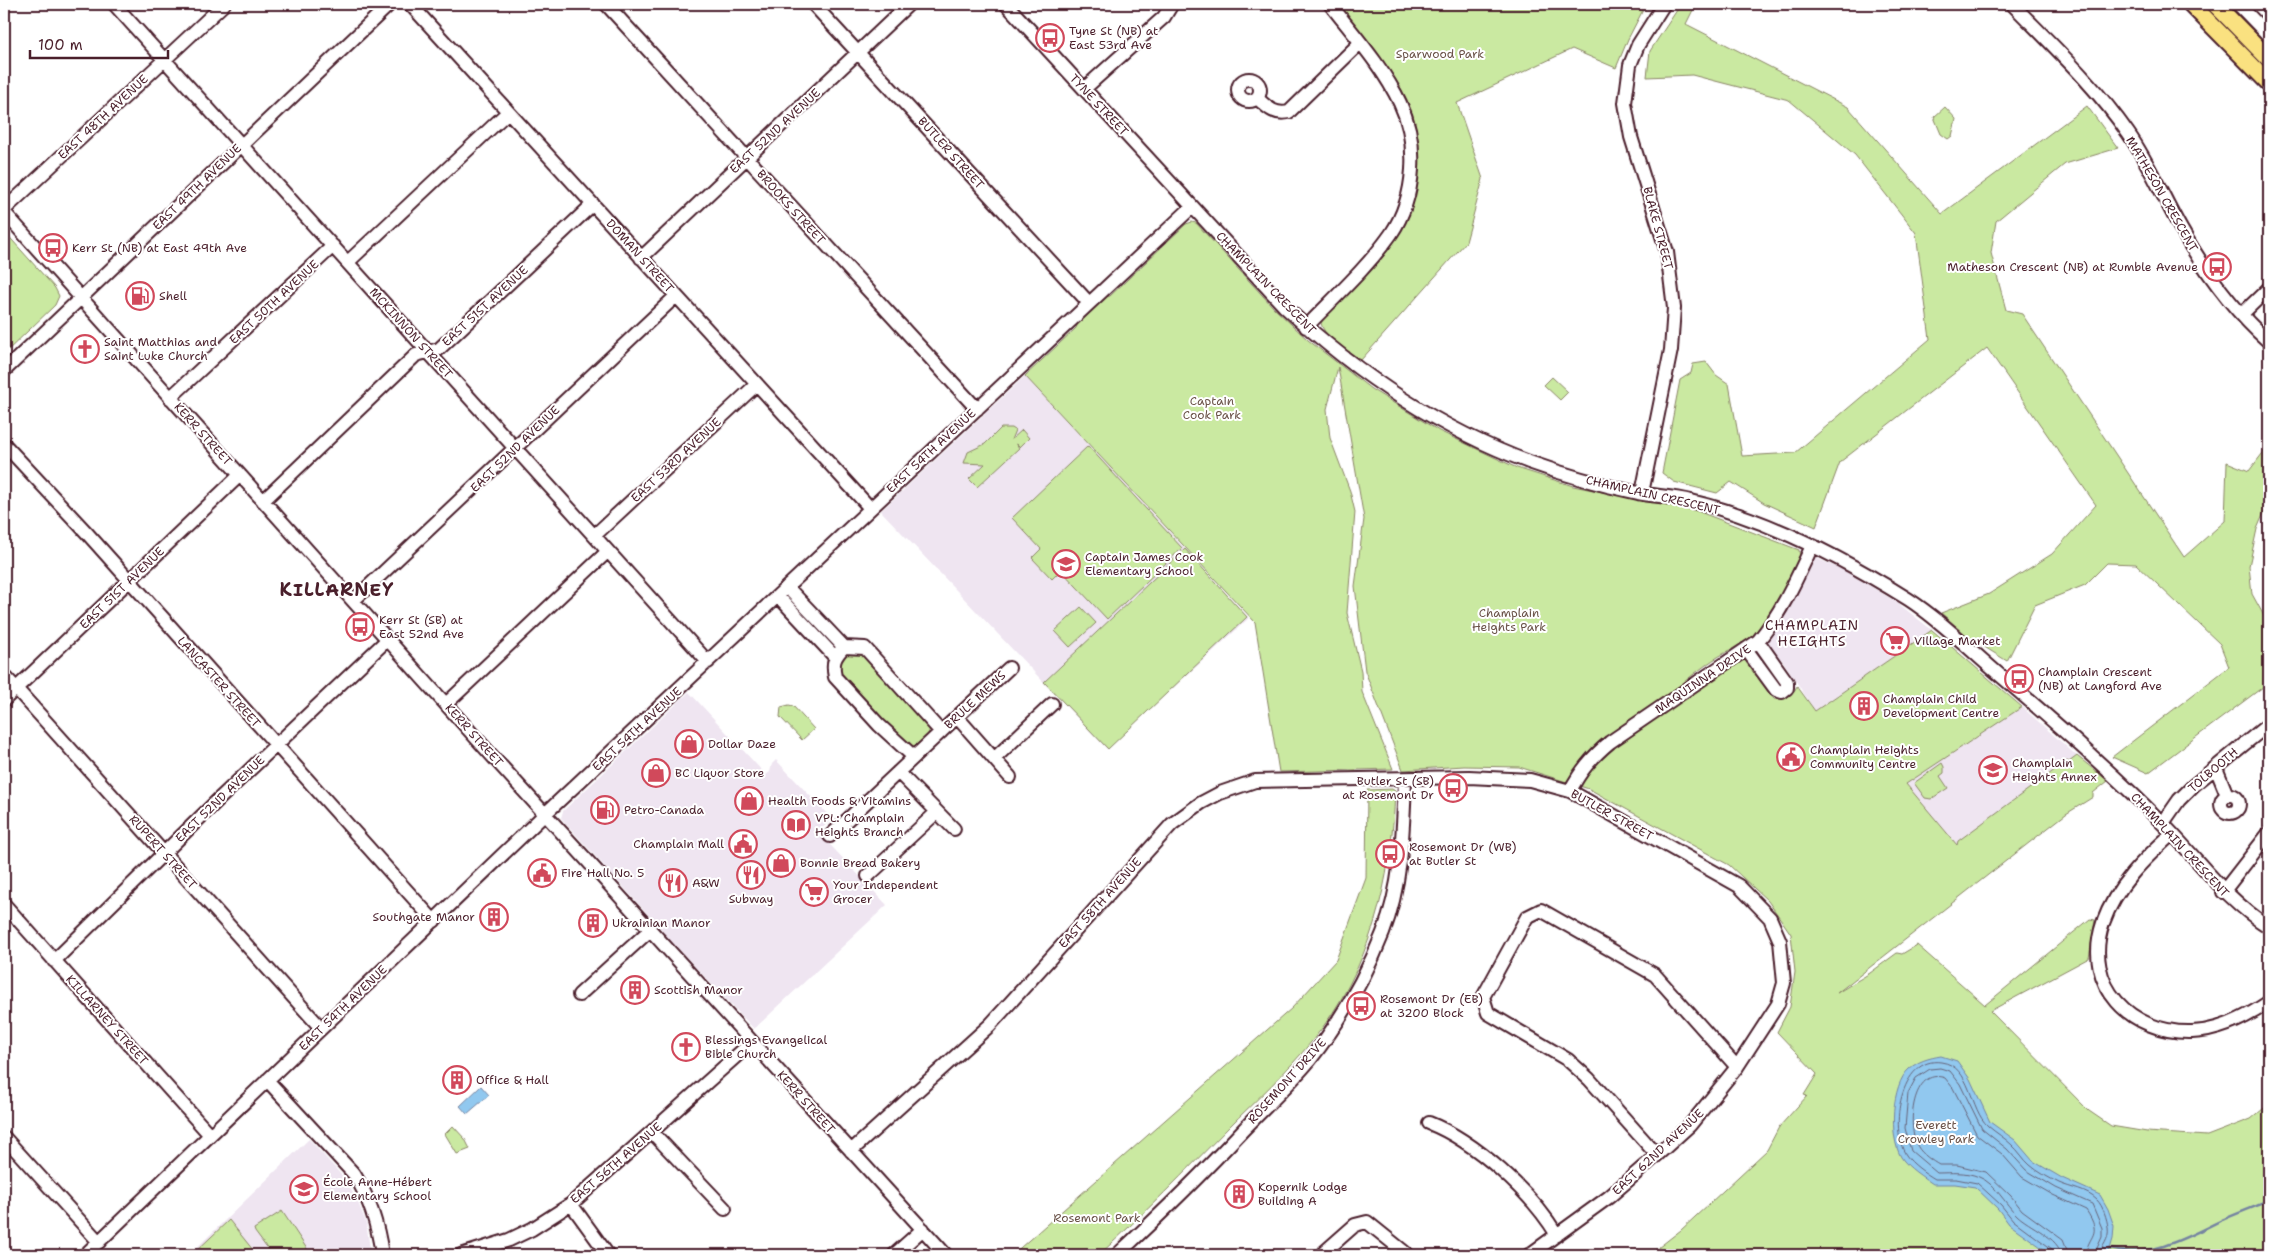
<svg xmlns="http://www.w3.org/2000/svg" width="2273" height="1259" font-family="'Shantell Sans',sans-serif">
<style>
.built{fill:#efe5f1}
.green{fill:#cae9a1;stroke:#8a8466}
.water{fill:#91c8ef;stroke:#7584a1}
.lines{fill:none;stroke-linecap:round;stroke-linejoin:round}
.shore{stroke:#666379;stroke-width:1}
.stream{stroke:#7584a1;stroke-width:2.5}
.minor-casing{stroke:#4a1f2b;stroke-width:16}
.major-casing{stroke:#4a1f2b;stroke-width:20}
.minor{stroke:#fff;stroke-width:12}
.major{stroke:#fae180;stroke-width:16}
.labels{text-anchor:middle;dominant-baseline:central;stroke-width:4;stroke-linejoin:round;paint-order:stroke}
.poi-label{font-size:12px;fill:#4a1f2b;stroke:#fff;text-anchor:start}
.park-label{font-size:12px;fill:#6a5248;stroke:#fff}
.street-label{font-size:12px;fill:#4a1f2b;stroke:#fff}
.neighbourhood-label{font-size:14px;letter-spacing:1px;fill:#4a1f2b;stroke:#fff}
.district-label{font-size:18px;font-weight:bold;letter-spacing:1px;fill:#4a1f2b;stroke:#fff}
</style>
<rect width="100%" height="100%" fill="#fff"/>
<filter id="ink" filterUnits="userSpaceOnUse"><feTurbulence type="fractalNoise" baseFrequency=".02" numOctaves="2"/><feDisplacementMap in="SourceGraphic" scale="10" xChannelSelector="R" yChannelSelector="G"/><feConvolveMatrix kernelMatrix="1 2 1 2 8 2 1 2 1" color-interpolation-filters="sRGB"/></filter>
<g filter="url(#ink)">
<!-- built -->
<path class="built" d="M1025,376L1249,618L1107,749L881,511Z
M1816,558L1845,571L1895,601L1932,630L1815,711L1783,661L1772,651L1766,641L1812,559Z
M689,692L766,775L770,772L772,764L776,760L832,819L818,832L887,905L754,1029L672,942L663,936L664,932L561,818L563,811Z
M2022,707L2077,756L1957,845L1906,784Z
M309,1139L345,1179L357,1200L366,1222L371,1255H189Z"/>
<!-- green -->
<path class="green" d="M1339,4H1631L1643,5L1640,9L1643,10L1628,39L1616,68L1572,49L1457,103L1483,179L1466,242L1361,360C1349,351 1324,338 1321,323C1329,306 1369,274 1383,256C1422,209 1431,144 1402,90C1385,59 1360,32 1339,4Z
M1681,4H1696L1686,24L1848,107L1942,214L2087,106L2118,148L2065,164L1996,221L1991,253L2006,310L2022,314L2184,557L2225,521L2227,462L2249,471L2269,445V501L2257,529L2249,566L2252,594L2269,625V691L2263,687L2148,773L2112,757L2229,667L2220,644L2136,564L2107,563L2085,585L2035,605L2007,661L1970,638L1941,613L1989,594L2052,554L2096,505L1987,348L1840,462L1816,527L1764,503L1731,482L1717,493L1674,482L1662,473L1680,380L1691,373L1693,364L1706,362L1716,375L1729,384L1742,456L1795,453L1930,339L1916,233L1855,155L1789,100L1692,75L1647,77L1650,51Z
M1945,107L1956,119L1952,136L1948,139L1941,134L1934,117Z
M1192,222L1196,223L1274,308L1308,340L1371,389L1439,431L1517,468L1573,486L1697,511L1799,550L1800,556C1789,581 1779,609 1760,629C1744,645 1723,652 1706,665C1675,687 1648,715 1621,742L1681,700L1745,660L1752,665L1754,671L1774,699C1782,701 1794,694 1797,686L1815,711L1932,630L2022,707L1906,784L1957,845L1958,841L2067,761L2069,762L2077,756L2108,781L2093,793V797L2066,814L1837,993L1870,973L1897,953L1902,954L1917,945L1985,1005L2090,919L2095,920L2089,958L1990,1011L2089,1111L2111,1126L2147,1132L2207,1136L2251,1119L2269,1104V1255H1649L1681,1230L1767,1150L1779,1127L1807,1096L1804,1095L1817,1074L1777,1032L1790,1007L1795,972L1791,934L1768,901L1729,865L1589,789L1519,767L1464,766L1403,770L1365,671L1355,586L1364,519L1338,367L1327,409L1330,438L1350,491L1355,512L1347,613L1361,671L1362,692L1393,769L1279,772L1255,622L1025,376L1076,328L1078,323L1105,297L1110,296L1186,224Z
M4,231L55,288L59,296L55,305L4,354Z
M1552,377L1568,392L1560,400L1544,385Z
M1001,428H1012L1015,430L1011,440L1022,430L1029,438L1020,447L1016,443L1019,448L977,487L969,479L985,464L964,463L968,452L985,444Z
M1088,446L1182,548L1107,619L1061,570L1052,579L1032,558L1041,549L1012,518Z
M1185,549L1247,617L1108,749L1044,682Z
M1081,607L1096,623L1070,647L1055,631Z
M861,652L930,728C928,739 918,747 907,746L840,676C836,657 843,654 861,652Z
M789,705L793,706L814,729L802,740L780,717L781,707Z
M1942,763L1944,767V773L1940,776L1948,788L1931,799L1925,798L1914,783Z
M1392,789L1395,791C1392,880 1370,971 1312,1041C1287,1072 1256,1100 1228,1128C1186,1171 1144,1214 1099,1255H1012L1292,1008L1336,960L1366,878L1367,790Z
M453,1126L465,1139L470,1149L457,1154L445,1134Z
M282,1211L311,1255H272L255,1232L254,1229Z
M229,1220L257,1255H192Z"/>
<!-- water -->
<path class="water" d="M1941,1056L1957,1061L1970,1079L1990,1122L2015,1140L2033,1161L2062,1178L2100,1195L2108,1209L2114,1226L2113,1239L2110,1249L2103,1255H2052L2009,1224L1998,1209L1975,1187L1955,1184H1933C1923,1177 1908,1168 1901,1157C1889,1137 1891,1085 1909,1069C1918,1061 1929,1058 1941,1056Z
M481,1086L489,1095L467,1114L460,1106Z"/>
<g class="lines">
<!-- shore -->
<path class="shore" d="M2055,1255L2052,1249L2013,1220L2001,1205L1977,1183L1956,1179H1935C1925,1173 1912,1164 1906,1155C1889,1129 1900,1056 1941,1062C1972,1066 1969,1109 1988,1126C1996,1133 2005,1138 2012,1145C2019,1151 2023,1159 2030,1165C2038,1172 2049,1178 2059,1183C2070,1188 2087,1190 2097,1200C2103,1206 2107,1219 2108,1227C2110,1241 2101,1245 2100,1255
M2061,1255C2060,1238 2028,1226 2017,1215C2005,1204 1995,1183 1979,1177C1966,1171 1950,1173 1937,1173L1911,1151L1905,1128L1908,1093L1916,1078L1930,1069L1940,1068L1950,1071L1960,1084L1982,1129L2007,1149L2026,1170L2056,1188L2092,1204L2102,1228V1237L2094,1255
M2069,1255L2063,1240L2022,1210L2011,1196L1986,1172L1957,1165H1939C1932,1161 1922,1154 1918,1147C1906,1128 1912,1066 1945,1078L1953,1088L1977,1135L2002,1154L2022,1177L2053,1195L2086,1210C2104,1237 2087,1234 2086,1255"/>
<!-- stream -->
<path class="stream" d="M2110,1249C2149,1259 2188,1237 2222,1220C2238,1213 2254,1207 2269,1201"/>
<defs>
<path id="minor" d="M114,4L708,662
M410,4L870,508
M606,4L977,409
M813,4L1089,303
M1006,4L1284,306C1355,372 1437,428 1529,462C1565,475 1601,485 1638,493C1655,496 1674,497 1691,501C1768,519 1841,557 1908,599C1939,619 1967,647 1995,671C2051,719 2111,771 2163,824C2199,860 2225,899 2269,927
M2012,4C2052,45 2095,85 2128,133C2149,163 2163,197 2181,229C2204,270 2234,311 2269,342
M2238,4L2269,36
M1238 90a11 11 0 1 1 22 0a11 11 0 1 1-22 0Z
M1084,89L1164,17L1172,4
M1257,98C1268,108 1274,115 1289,112L1360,43
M4,210L224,4
M4,212L494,758L946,1255
M641,258L909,4
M348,262L508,112
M2242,314L2269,288
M1306,327C1335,297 1367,268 1391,234C1416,197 1419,143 1400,103C1383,67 1354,35 1330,4
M4,371L390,4
M170,398L333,246
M4,444L86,532L434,921
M1642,493L1671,350L1674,308L1667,252L1631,137L1625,103L1630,65L1638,45L1664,4
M263,501L416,355L439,349L593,204
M595,535L757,384
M787,587L844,647
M778,596L834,656
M353,601L676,296
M1746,649L1776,690L1782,692L1787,688V682L1758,641
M4,675L321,1028
M4,700L240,475
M446,704L607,552
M957,717L1010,777
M914,757L879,725L835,677C832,663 834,657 844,647L865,648L941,732
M995,758L1052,704
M2216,768L2227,795
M898,772L954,829
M1570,791C1581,770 1592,757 1610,742L1758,641C1782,612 1796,580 1812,546
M2221 804a9 9 0 1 1 18 0a9 9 0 1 1-18 0Z
M2163,823L2179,800L2194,785L2269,724
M2172,834C2144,859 2116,886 2103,923C2082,985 2131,1034 2192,1032C2220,1031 2247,1017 2269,1002
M830,836L1009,668
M868,876L937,812
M2223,892L2269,833
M4,904L210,1135
M54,961L219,799L388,639
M579,995L650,930
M267,1080L354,1174C370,1199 378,1225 382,1255
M1429,1123C1475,1141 1532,1193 1557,1235
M652,1132L725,1209
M4,1137L99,1242
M851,1151L990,1025L1172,824L1201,803L1220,793L1255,781L1469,777L1530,780L1570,791L1739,886L1770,918L1780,941L1784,983L1778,1004L1737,1067L1690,1125L1657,1155L1609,1197L1529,1255
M1657,1155L1589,1079L1568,1060L1488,1013L1483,997L1527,917L1541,910L1655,975L1737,1067
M571,1204L608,1255
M85,1255L545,814L1192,207
M461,1255L509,1240L532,1229L571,1204L752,1042
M894,1255L923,1229
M1117,1255C1160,1215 1203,1173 1243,1130C1265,1107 1289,1085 1309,1061C1340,1022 1365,979 1383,933C1402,884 1403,832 1405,780
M1321,1255L1355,1225L1367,1222L1408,1255"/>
<path id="major" d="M2191,4L2269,83
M2215,4L2269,59"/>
</defs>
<!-- minor casing -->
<use href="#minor" class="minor-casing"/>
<!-- major casing -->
<use href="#major" class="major-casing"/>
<!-- minor -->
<use href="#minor" class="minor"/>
<!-- major -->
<use href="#major" class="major"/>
</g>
</g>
<!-- icons -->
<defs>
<symbol id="bus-ring" viewBox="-11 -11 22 22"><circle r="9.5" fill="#fff" stroke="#d1495b" stroke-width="1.5"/><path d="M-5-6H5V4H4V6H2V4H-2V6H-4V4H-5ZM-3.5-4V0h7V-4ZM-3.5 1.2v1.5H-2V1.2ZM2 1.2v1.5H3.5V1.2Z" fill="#d1495b"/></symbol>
<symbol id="fuel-ring" viewBox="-11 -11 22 22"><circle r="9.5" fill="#fff" stroke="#d1495b" stroke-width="1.5"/><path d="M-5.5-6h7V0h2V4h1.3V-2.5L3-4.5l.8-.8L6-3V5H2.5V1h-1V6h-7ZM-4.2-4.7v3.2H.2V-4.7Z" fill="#d1495b"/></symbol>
<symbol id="church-ring" viewBox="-11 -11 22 22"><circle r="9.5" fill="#fff" stroke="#d1495b" stroke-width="1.5"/><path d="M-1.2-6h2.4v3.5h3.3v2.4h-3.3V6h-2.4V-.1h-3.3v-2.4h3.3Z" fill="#d1495b"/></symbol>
<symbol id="school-ring" viewBox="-11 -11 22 22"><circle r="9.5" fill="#fff" stroke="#d1495b" stroke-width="1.5"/><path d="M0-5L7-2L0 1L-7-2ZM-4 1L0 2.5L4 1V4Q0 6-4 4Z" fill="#d1495b"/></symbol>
<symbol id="supermarket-ring" viewBox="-11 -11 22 22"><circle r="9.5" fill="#fff" stroke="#d1495b" stroke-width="1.5"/><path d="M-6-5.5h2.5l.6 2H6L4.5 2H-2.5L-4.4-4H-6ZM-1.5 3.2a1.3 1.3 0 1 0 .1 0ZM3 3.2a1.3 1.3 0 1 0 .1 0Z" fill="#d1495b"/></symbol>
<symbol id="building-ring" viewBox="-11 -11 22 22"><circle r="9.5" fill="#fff" stroke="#d1495b" stroke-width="1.5"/><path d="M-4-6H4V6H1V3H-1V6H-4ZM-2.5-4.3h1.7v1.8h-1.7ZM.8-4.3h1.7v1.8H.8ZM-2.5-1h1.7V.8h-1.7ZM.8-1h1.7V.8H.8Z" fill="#d1495b"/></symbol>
<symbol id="shop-ring" viewBox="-11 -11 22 22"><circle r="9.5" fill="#fff" stroke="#d1495b" stroke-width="1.5"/><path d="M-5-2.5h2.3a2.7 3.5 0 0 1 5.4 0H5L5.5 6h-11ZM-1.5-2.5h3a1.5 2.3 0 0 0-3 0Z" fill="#d1495b"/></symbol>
<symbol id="civic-ring" viewBox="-11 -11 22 22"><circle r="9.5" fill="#fff" stroke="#d1495b" stroke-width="1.5"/><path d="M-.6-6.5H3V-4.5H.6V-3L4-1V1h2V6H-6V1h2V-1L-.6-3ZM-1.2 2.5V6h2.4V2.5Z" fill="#d1495b"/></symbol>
<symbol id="library-ring" viewBox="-11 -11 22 22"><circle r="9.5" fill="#fff" stroke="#d1495b" stroke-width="1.5"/><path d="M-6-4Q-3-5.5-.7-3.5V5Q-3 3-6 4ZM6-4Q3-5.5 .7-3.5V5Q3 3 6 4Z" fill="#d1495b"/></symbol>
<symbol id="restaurant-ring" viewBox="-11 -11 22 22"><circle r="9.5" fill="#fff" stroke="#d1495b" stroke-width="1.5"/><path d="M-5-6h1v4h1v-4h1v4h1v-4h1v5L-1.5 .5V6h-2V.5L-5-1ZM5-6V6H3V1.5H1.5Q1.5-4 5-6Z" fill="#d1495b"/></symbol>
</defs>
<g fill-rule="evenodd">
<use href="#bus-ring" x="1034" y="22" width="32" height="32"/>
<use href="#bus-ring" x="37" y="232" width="32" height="32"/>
<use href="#bus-ring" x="2201" y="251" width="32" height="32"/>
<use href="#fuel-ring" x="124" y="280" width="32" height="32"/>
<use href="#church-ring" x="69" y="333" width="32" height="32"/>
<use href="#school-ring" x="1050" y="548" width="32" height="32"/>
<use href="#bus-ring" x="344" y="611" width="32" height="32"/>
<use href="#supermarket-ring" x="1879" y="625" width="32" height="32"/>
<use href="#bus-ring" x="2003" y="663" width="32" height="32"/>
<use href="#building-ring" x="1848" y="690" width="32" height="32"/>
<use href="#shop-ring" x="673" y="728" width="32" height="32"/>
<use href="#civic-ring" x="1775" y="741" width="32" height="32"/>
<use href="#school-ring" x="1977" y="754" width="32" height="32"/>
<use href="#shop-ring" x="640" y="757" width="32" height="32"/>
<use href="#bus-ring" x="1437" y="772" width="32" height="32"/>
<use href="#shop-ring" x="733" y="785" width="32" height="32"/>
<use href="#fuel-ring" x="589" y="794" width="32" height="32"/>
<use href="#library-ring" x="780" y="809" width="32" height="32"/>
<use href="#civic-ring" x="727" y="828" width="32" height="32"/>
<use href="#bus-ring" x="1374" y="838" width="32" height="32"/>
<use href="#shop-ring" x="765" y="847" width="32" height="32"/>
<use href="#civic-ring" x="526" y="857" width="32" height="32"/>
<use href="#restaurant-ring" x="735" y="859" width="32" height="32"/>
<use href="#restaurant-ring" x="657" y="867" width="32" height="32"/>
<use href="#supermarket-ring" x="798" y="876" width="32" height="32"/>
<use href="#building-ring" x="478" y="901" width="32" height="32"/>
<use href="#building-ring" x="577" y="907" width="32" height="32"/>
<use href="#building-ring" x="619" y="974" width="32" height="32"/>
<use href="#bus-ring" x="1345" y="990" width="32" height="32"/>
<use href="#church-ring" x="670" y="1031" width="32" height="32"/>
<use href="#building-ring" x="441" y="1064" width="32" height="32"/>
<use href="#school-ring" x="288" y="1173" width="32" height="32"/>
<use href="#building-ring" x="1223" y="1178" width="32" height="32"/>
</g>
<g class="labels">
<!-- poi labels -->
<g class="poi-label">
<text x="1069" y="31">Tyne St (NB) at<tspan x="1069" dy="14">East 53rd Ave</tspan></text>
<text x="72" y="248">Kerr St (NB) at East 49th Ave</text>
<text x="2198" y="267" text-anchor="end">Matheson Crescent (NB) at Rumble Avenue</text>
<text x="159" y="296">Shell</text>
<text x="104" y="342">Saint Matthias and<tspan x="104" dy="14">Saint Luke Church</tspan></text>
<text x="1085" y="557">Captain James Cook<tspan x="1085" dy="14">Elementary School</tspan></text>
<text x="379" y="620">Kerr St (SB) at<tspan x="379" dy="14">East 52nd Ave</tspan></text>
<text x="1914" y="641">Village Market</text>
<text x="2038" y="672">Champlain Crescent<tspan x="2038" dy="14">(NB) at Langford Ave</tspan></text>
<text x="1883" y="699">Champlain Child<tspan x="1883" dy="14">Development Centre</tspan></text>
<text x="708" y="744">Dollar Daze</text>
<text x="1810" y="750">Champlain Heights<tspan x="1810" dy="14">Community Centre</tspan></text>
<text x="2012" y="763">Champlain<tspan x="2012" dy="14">Heights Annex</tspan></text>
<text x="675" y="773">BC Liquor Store</text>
<text x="1434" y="781" text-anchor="end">Butler St (SB)<tspan x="1434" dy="14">at Rosemont Dr</tspan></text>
<text x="768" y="801">Health Foods &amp; Vitamins</text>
<text x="624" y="810">Petro-Canada</text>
<text x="815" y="818">VPL: Champlain<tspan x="815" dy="14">Heights Branch</tspan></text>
<text x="724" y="844" text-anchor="end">Champlain Mall</text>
<text x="1409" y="847">Rosemont Dr (WB)<tspan x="1409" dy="14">at Butler St</tspan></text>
<text x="800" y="863">Bonnie Bread Bakery</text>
<text x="561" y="873">Fire Hall No. 5</text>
<text x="692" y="883">A&amp;W</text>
<text x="833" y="885">Your Independent<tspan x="833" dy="14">Grocer</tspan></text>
<text x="751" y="899" text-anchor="middle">Subway</text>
<text x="475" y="917" text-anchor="end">Southgate Manor</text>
<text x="612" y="923">Ukrainian Manor</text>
<text x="654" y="990">Scottish Manor</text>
<text x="1380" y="999">Rosemont Dr (EB)<tspan x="1380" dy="14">at 3200 Block</tspan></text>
<text x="705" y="1040">Blessings Evangelical<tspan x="705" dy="14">Bible Church</tspan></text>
<text x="476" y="1080">Office &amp; Hall</text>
<text x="323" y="1182">École Anne-Hébert<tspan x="323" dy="14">Elementary School</tspan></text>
<text x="1258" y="1187">Kopernik Lodge<tspan x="1258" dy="14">Building A</tspan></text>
</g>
<!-- park labels -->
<g class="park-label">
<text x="1440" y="54">Sparwood Park</text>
<text x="1212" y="401">Captain<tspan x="1212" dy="14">Cook Park</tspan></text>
<text x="1509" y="613">Champlain<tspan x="1509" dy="14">Heights Park</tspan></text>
<text x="1936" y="1125">Everett<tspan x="1936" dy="14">Crowley Park</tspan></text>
<text x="1097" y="1218">Rosemont Park</text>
</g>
<!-- street labels -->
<g class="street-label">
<text transform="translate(1099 105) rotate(47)">TYNE STREET</text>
<text transform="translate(103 117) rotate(-43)">EAST 48TH AVENUE</text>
<text transform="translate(775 131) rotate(-43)">EAST 52ND AVENUE</text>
<text transform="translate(951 153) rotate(48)">BUTLER STREET</text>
<text transform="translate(197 187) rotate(-44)">EAST 49TH AVENUE</text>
<text transform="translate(2162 194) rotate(60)">MATHESON CRESCENT</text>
<text transform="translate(791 207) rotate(48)">BROOKS STREET</text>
<text transform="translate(1658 228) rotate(75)">BLAKE STREET</text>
<text transform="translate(640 256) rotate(48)">DOMAN STREET</text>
<text transform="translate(1266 283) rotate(46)">CHAMPLAIN CRESCENT</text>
<text transform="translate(274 302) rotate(-43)">EAST 50TH AVENUE</text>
<text transform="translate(485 306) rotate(-43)">EAST 51ST AVENUE</text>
<text transform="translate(411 333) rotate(48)">MCKINNON STREET</text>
<text transform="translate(203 434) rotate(48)">KERR STREET</text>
<text transform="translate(515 449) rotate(-44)">EAST 52ND AVENUE</text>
<text transform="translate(931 451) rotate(-43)">EAST 54TH AVENUE</text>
<text transform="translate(676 460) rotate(-43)">EAST 53RD AVENUE</text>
<text transform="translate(1653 495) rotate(13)">CHAMPLAIN CRESCENT</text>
<text transform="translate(122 588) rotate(-44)">EAST 51ST AVENUE</text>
<text transform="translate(1703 679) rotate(-34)">MAQUINNA DRIVE</text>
<text transform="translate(219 682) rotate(48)">LANCASTER STREET</text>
<text transform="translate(975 700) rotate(-43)">BRULE MEWS</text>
<text transform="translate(637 729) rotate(-43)">EAST 54TH AVENUE</text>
<text transform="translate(474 735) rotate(48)">KERR STREET</text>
<text transform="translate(2213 770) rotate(-41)">TOLBOOTH</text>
<text transform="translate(220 799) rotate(-44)">EAST 52ND AVENUE</text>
<text transform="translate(1612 815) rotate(29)">BUTLER STREET</text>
<text transform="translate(2180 845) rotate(47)">CHAMPLAIN CRESCENT</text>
<text transform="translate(163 852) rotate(48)">RUPERT STREET</text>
<text transform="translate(1100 903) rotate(-48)">EAST 58TH AVENUE</text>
<text transform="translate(343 1008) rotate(-44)">EAST 54TH AVENUE</text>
<text transform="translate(107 1020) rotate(48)">KILLARNEY STREET</text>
<text transform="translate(1287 1081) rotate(-48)">ROSEMONT DRIVE</text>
<text transform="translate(806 1102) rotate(48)">KERR STREET</text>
<text transform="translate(1658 1152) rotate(-43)">EAST 62ND AVENUE</text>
<text transform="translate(616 1163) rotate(-41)">EAST 56TH AVENUE</text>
</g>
<!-- neighbourhood labels -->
<g class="neighbourhood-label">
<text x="1812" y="625">CHAMPLAIN<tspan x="1812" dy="16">HEIGHTS</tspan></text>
</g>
<!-- district labels -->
<g class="district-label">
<text x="337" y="590">KILLARNEY</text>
</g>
</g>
<!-- margin -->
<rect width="2273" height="1259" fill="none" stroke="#fff" stroke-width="20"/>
<rect x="10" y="10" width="2253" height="1239" fill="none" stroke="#4a1f2b" stroke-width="2" filter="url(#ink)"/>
<!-- scale -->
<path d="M30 50v8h138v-8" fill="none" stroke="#4a1f2b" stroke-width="2.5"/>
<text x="38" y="50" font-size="15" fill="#4a1f2b" stroke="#ffffff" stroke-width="4" paint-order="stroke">100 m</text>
</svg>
